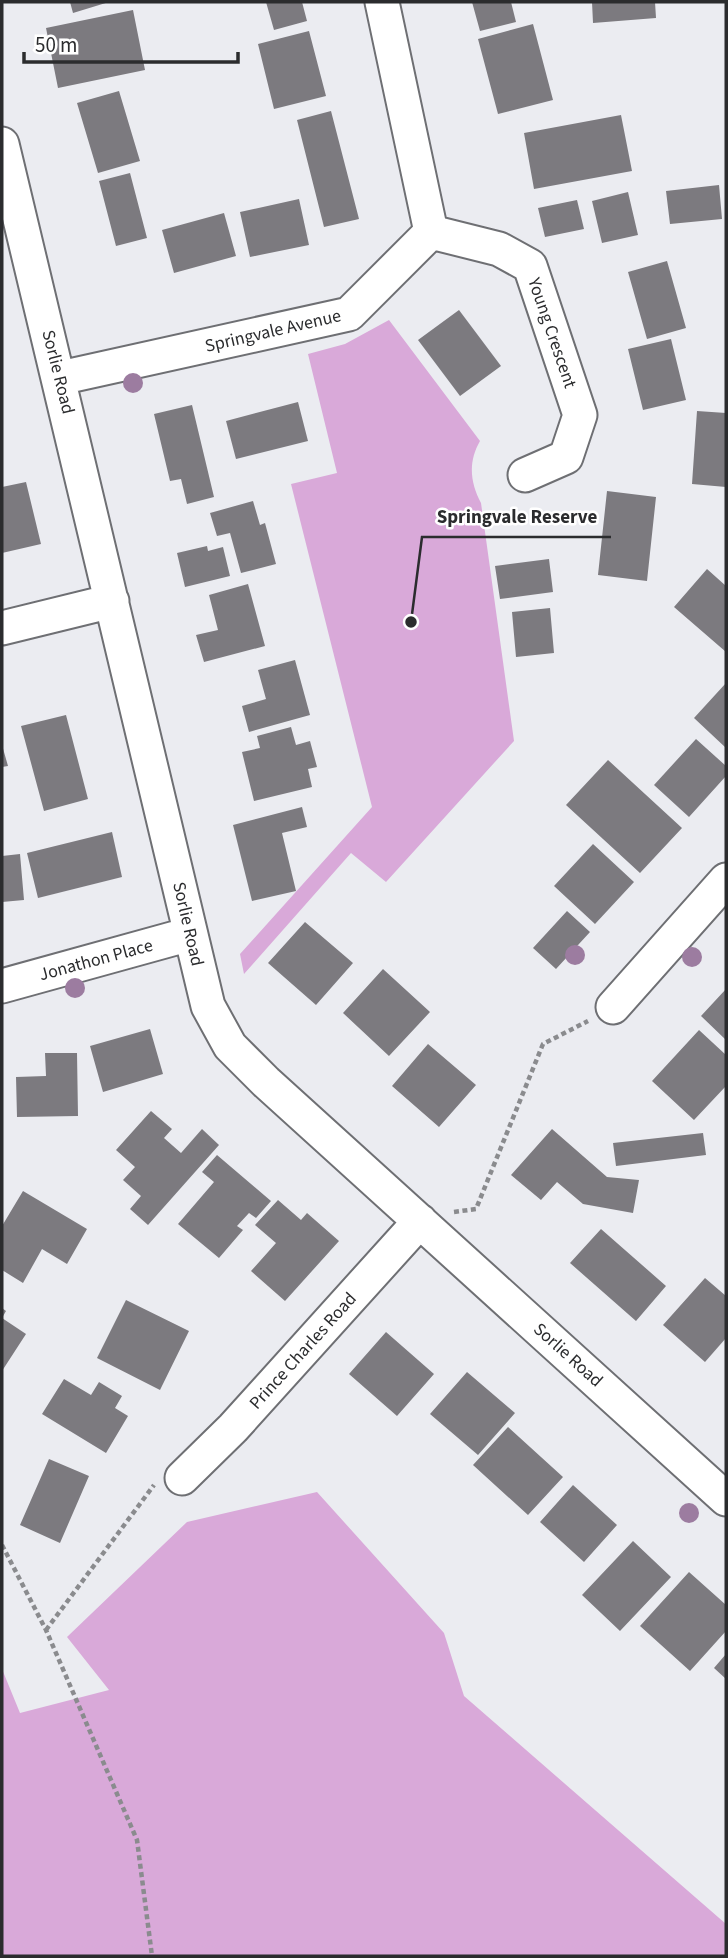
<svg xmlns="http://www.w3.org/2000/svg" width="728" height="1958" font-family="'Source Sans 3',sans-serif">
<style>
.green{fill:#d9a9d9}
.building{fill:#7c7a7f}
.lines{fill:none;stroke-linecap:round;stroke-linejoin:round}
.minor-casing{stroke:#6e6f73;stroke-width:37}
.path{stroke:#8a8b8e;stroke-width:4.5;stroke-dasharray:5 3.5;stroke-linecap:butt}
.minor{stroke:#fff;stroke-width:33}
.tree{fill:#9c7ca0}
.labels{text-anchor:middle;dominant-baseline:central;stroke-width:5;stroke-linejoin:round;paint-order:stroke}
.street-label{font-size:18px;fill:#2b2c2e;stroke:#fff}
.leader{fill:none;stroke:#2b2c2e;stroke-width:2.5}
.callout-dot{fill:#2b2c2e;stroke:#fff;stroke-width:2.5}
.callout-label{font-size:19px;text-anchor:middle;font-weight:bold;fill:#2b2c2e;stroke:#fff;stroke-width:5;stroke-linejoin:round;paint-order:stroke}
</style>
<rect width="100%" height="100%" fill="#ebecf1"/>
<!-- green -->
<path class="green" d="M389,320L480,441C468,462 470,482 481,503L514,741L386,882L351,853L244,974L240,954L372,807L291,484L337,473L308,354L345,344Z
M317,1492L444,1633L464,1696L726,1924V1956H2V1669L20,1713L109,1690L67,1637L187,1522Z"/>
<!-- building -->
<path class="building" d="M70,2H109L73,13Z
M266,2H302L307,21L274,30Z
M472,2H511L516,22L480,31Z
M592,2H655L656,18L593,23Z
M133,10L145,70L58,88L46,28Z
M533,24L553,100L498,114L478,39Z
M309,31L326,96L274,109L258,44Z
M119,91L140,161L98,173L77,103Z
M331,111L359,219L324,227L297,120Z
M621,115L632,171L534,189L524,133Z
M130,173L147,238L116,246L99,181Z
M719,185L722,219L670,224L666,191Z
M628,192L638,235L602,243L592,201Z
M299,199L309,245L250,257L240,212Z
M577,200L584,229L545,237L538,208Z
M224,213L236,256L174,273L162,230Z
M667,261L686,328L647,339L628,272Z
M459,310L501,366L460,396L418,340Z
M671,339L686,400L643,410L628,349Z
M298,402L308,441L236,459L226,421Z
M192,405L214,497L187,504L181,479L170,481L154,414Z
M697,411L726,413V487L692,484Z
M26,482L41,544L2,553V487Z
M607,491L656,497L647,581L598,575Z
M253,501L260,525L265,523L276,564L241,573L230,533L217,536L210,513Z
M207,546L208,551L223,547L230,576L185,587L177,553Z
M549,559L553,592L500,599L495,566Z
M707,569L726,586V652L674,607Z
M248,584L265,646L204,662L196,635L218,630L209,595Z
M550,608L554,653L516,657L512,612Z
M295,660L310,715L249,732L242,706L266,699L258,670Z
M726,683V748L694,718Z
M66,715L88,799L44,811L21,726Z
M291,727L296,745L310,741L317,767L308,769L312,787L254,801L242,752L260,748L257,736Z
M696,739L726,766V776L689,817L654,785Z
M2,745L8,766L2,767Z
M608,760L682,828L640,873L566,805Z
M302,807L307,827L282,833L296,891L252,901L233,825Z
M112,832L122,877L38,898L27,853Z
M593,844L634,882L595,924L554,886Z
M20,854L24,900L2,902V856Z
M567,911L590,932L556,969L533,948Z
M305,922L353,963L316,1005L268,963Z
M383,969L430,1012L389,1056L343,1013Z
M726,989V1040L701,1016Z
M150,1029L163,1074L103,1092L90,1046Z
M699,1030L726,1055V1086L694,1120L652,1081Z
M428,1044L476,1085L439,1127L392,1086Z
M45,1053H77L78,1116L17,1117L16,1077L46,1076Z
M151,1111L172,1129L164,1138L181,1153L202,1129L219,1145L148,1225L130,1209L141,1196L123,1180L135,1167L116,1150Z
M552,1129L607,1177L639,1180L633,1213L583,1204L557,1182L541,1200L511,1175Z
M703,1133L706,1155L616,1166L613,1143Z
M217,1155L271,1201L256,1218L249,1213L237,1226L243,1230L219,1258L178,1224L214,1182L202,1172Z
M23,1191L87,1229L67,1264L42,1249L23,1283L2,1270V1226Z
M278,1200L301,1220L307,1213L339,1241L285,1301L251,1271L276,1243L255,1225Z
M601,1229L666,1286L636,1321L570,1263Z
M705,1278L726,1296V1338L705,1362L663,1325Z
M126,1300L189,1331L160,1390L97,1358Z
M2,1308L6,1311L2,1318L26,1334L2,1371Z
M386,1332L434,1374L397,1416L349,1374Z
M467,1372L515,1413L478,1455L430,1414Z
M64,1379L91,1395L99,1382L122,1396L115,1408L128,1416L106,1453L42,1414Z
M508,1427L563,1477L528,1515L473,1465Z
M49,1459L89,1476L60,1543L20,1525Z
M573,1485L617,1525L584,1562L540,1522Z
M633,1541L671,1577L620,1631L582,1595Z
M689,1572L726,1605V1631L690,1671L640,1626Z
M726,1654V1679L714,1668Z"/>
<g class="lines">
<defs>
<path id="minor" d="M2,144L208,1006L230,1046L266,1082L726,1499
M431,232L499,249L530,266L580,415L566,457L525,475
M60,378L349,314L431,232L382,2
M2,628L112,601
M2,986L190,934
M613,1007L726,880
M182,1478L233,1428L420,1221"/>
</defs>
<!-- minor casing -->
<use href="#minor" class="minor-casing"/>
<!-- path -->
<path class="path" d="M454,1212L476,1209L543,1044L588,1021
M2,1545L46,1630L137,1840L152,1956
M46,1630L154,1485"/>
<!-- minor -->
<use href="#minor" class="minor"/>
</g>
<!-- trees -->
<g class="tree">
<circle cx="133" cy="383" r="10"/>
<circle cx="575" cy="955" r="10"/>
<circle cx="692" cy="957" r="10"/>
<circle cx="75" cy="988" r="10"/>
<circle cx="689" cy="1513" r="10"/>
</g>
<g class="labels">
<!-- street labels -->
<g class="street-label">
<text transform="translate(273 331) rotate(-13)">Springvale Avenue</text>
<text transform="translate(552 333) rotate(71)">Young Crescent</text>
<text transform="translate(58 372) rotate(76)">Sorlie Road</text>
<text transform="translate(188 924) rotate(77)">Sorlie Road</text>
<text transform="translate(96 960) rotate(-15)">Jonathon Place</text>
<text transform="translate(303 1351) rotate(-48)">Prince Charles Road</text>
<text transform="translate(568 1355) rotate(42)">Sorlie Road</text>
</g>
</g>
<!-- callouts -->
<path class="leader" d="M411 622L422 537H611"/>
<circle class="callout-dot" cx="411" cy="622" r="7"/>
<g class="callout-label">
<text x="517" y="523">Springvale Reserve</text>
</g>
<!-- border -->
<rect width="728" height="1958" fill="none" stroke="#2b2c2e" stroke-width="7"/>
<!-- scale -->
<path d="M24 52v10h214v-10" fill="none" stroke="#2b2c2e" stroke-width="3.5"/>
<text x="35" y="52" font-size="21" fill="#2b2c2e" stroke="#ffffff" stroke-width="5" paint-order="stroke">50 m</text>
</svg>
